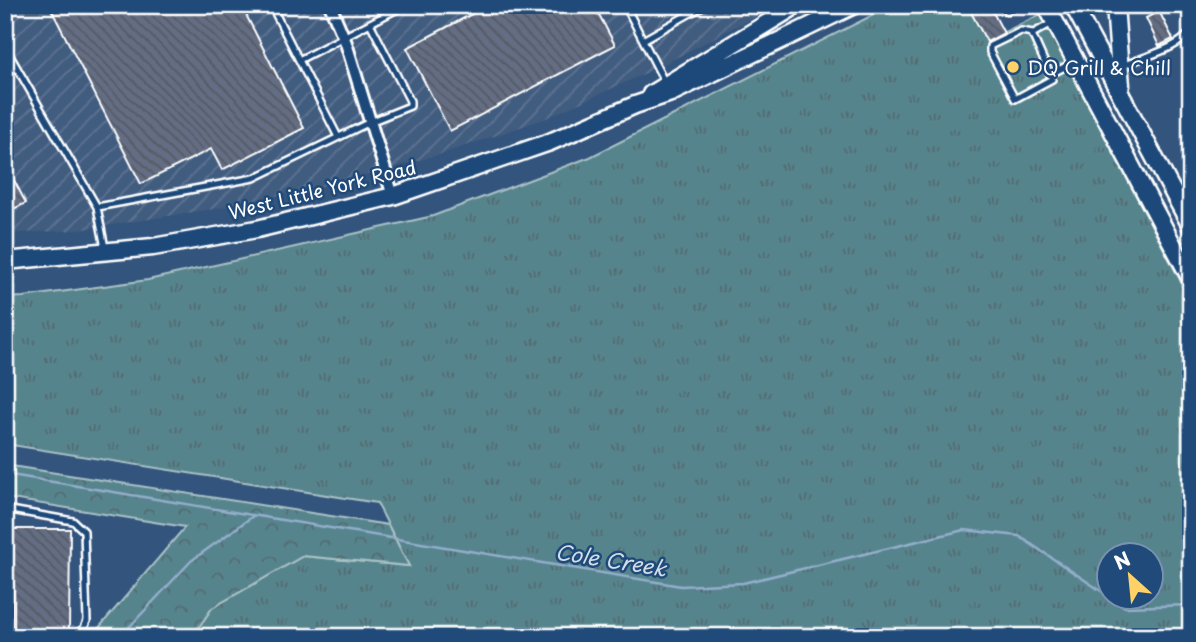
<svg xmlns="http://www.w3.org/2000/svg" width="1196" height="642" font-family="'Playpen Sans',sans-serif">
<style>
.industrial{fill:url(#industrial-furrows)}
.grass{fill:url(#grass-tufts);stroke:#aac2c6;stroke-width:2;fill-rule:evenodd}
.forest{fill:url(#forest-crowns);stroke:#aac2c6;stroke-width:2}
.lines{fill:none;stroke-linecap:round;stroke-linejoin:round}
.stream{stroke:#93afcb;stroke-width:2.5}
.building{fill:url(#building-back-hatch);stroke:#fff;stroke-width:2}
.service-casing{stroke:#fff;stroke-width:10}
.minor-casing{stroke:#fff;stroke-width:16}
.secondary-casing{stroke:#fff;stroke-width:21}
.service{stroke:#1f4a7a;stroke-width:5}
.minor{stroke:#1f4a7a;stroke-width:10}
.secondary{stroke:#1f4a7a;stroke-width:16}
.poi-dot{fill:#ffd166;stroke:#1f4a7a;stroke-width:2.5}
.labels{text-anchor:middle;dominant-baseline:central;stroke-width:5;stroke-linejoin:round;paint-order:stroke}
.poi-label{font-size:19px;fill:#fff;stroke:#1f4a7a;text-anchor:start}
.street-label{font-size:19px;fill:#fff;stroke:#1f4a7a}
.water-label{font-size:21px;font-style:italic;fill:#d2dee9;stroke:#1f4a7a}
</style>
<defs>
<pattern id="industrial-furrows" width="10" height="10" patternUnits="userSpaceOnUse" patternTransform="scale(1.75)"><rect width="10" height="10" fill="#415c7f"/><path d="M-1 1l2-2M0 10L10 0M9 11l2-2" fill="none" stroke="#5e7492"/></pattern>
<pattern id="grass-tufts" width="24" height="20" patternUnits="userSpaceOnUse" patternTransform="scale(1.75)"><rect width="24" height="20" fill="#56848d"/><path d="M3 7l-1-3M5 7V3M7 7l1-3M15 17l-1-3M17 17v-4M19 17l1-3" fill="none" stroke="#526b70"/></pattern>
<pattern id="forest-crowns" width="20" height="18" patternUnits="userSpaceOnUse" patternTransform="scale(1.75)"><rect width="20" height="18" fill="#56848d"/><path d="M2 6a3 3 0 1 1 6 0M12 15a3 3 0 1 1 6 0" fill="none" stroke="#526b70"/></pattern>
<pattern id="building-back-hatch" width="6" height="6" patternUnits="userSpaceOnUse" patternTransform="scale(1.75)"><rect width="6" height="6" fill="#636d83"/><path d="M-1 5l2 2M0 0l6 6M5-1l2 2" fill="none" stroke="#555962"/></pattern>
</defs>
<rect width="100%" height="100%" fill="#33547d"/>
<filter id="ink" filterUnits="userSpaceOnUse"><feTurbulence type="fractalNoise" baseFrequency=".0143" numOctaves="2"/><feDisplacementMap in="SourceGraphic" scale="14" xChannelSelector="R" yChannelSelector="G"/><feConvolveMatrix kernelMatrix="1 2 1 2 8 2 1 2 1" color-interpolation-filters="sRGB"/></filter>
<g filter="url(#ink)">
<!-- industrial -->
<path class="industrial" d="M5,5H777L653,70L544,119L445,153L345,181L220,208L79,230L5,234Z"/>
<!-- grass -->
<path class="grass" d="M893,5H969L988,40L1041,14L1191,301V637H192L212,608L303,556L409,566L377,503L5,444V298L23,297L148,280L433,216L590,157ZM1108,554H1150V596H1108Z"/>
<!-- forest -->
<path class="forest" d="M5,465L388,525L409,566L303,556L212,608L192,637H91L185,527L5,498Z"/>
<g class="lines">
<!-- stream -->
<path class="stream" d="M5,474L681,586L743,583L964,530L1019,536L1125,607L1191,605
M120,637L191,561L253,516"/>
</g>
<!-- building -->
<path class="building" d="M49,5H241L304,128L222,170L211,149L141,184Z
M489,5H594L615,45L450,131L407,48Z
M967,5H989L1004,33L987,42Z
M1159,11L1173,39L1159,46L1146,18Z
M5,163L26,203L5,213Z
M13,529H70L69,632H12Z"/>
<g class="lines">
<defs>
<path id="service" d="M271,5L338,137
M625,5L665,83
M1004,5L1007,11L1016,5
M1033,33L1021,31L990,46V52L1015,99L1052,79L1032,34L1052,23
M643,40L705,5
M5,47L97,207L105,248
M299,60L405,5
M1123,66C1145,55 1176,51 1191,31
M1051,74L1072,63
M97,207L254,178L370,122L410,106V101L370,23
M5,509L73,521L84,531L87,621L84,628L74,637"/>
<path id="minor" d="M330,5L346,43L393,196"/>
<path id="secondary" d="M1046,5L1191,279
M1073,5L1191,226
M1115,5L1121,86
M651,94L797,5
M5,261L153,247L257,229L393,196L550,142L635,105L671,93L854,5"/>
</defs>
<!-- service casing -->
<use href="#service" class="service-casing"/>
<!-- minor casing -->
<use href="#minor" class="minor-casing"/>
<!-- secondary casing -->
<use href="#secondary" class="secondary-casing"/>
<!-- service -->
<use href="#service" class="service"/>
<!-- minor -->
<use href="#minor" class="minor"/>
<!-- secondary -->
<use href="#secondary" class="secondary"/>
</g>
</g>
<!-- markers -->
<circle class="poi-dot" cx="1013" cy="67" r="7"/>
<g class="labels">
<!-- poi labels -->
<g class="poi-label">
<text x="1027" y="67">DQ Grill &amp; Chill</text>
</g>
<!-- street labels -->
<g class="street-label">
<text transform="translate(322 189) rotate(-14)">West Little York Road</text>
</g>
<!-- water labels -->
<g class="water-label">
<text transform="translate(611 559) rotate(9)">Cole Creek</text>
</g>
</g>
<!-- margin -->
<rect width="1196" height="642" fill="none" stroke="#1f4a7a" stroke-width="28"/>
<rect x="14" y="14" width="1168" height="614" fill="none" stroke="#fff" stroke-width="2.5" filter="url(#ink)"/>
<!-- north arrow -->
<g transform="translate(1130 576) rotate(333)"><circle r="33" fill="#1f4a7a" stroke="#7992af" stroke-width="2"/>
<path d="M0-5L12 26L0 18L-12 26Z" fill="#ffd166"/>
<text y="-10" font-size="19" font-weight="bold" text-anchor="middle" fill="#ffffff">N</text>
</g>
</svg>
